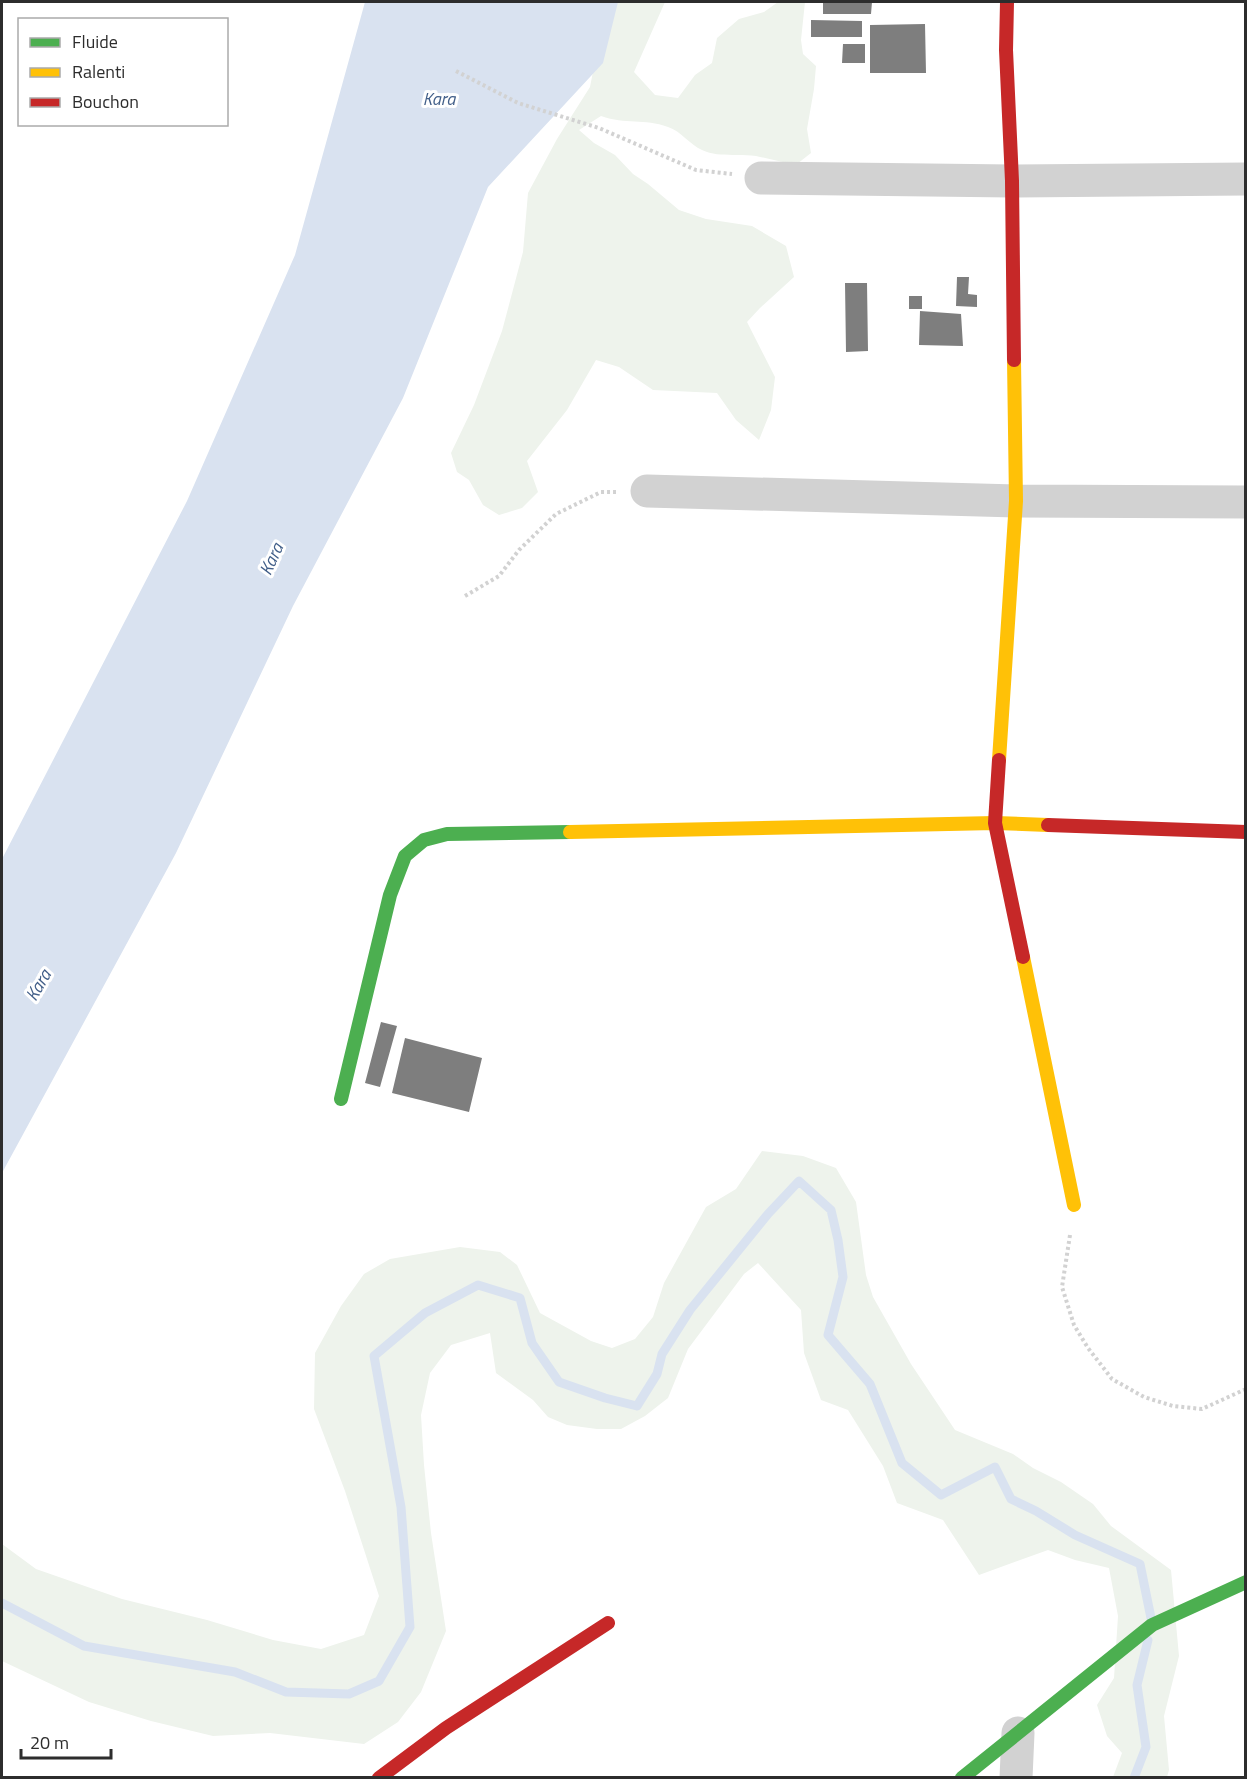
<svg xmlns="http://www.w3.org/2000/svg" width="1247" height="1779" font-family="'Titillium Web',sans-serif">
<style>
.green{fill:#eef3ec}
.water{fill:#d9e2f0}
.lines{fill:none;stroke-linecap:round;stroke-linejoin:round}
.stream{stroke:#d9e2f0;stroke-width:9}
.building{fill:#7e7e7e}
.path{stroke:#d2d2d2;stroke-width:4;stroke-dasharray:3 3;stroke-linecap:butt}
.street{stroke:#d2d2d2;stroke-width:33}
.fast{stroke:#4caf50;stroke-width:14}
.slow{stroke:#ffc107;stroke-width:14}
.jam{stroke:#c62828;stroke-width:14}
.labels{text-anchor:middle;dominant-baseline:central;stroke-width:6;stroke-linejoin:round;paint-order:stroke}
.water-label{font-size:18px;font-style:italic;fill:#425f89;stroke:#fff}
</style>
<rect width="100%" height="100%" fill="#fff"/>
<!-- green -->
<path class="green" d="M612,2H665L634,72L655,95L678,98L695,75L712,63L717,38L739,19L764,12L778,2H805L801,40L803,54L816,66L814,89L807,129L811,153L797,164C783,163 770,159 756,156C738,153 719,158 702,150C690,145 681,131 668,127C644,118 626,125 601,116L579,130L594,143L615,155L633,174L648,184L679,210L706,219L752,226L786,246L794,277L760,308L747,322L775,377L771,410L759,440L736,420L717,393L653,390L619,367L596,360L567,410L527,461L538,492L522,508L499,515L483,505L469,480L457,472L451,453L474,405L502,331L523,252L528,193L557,139L590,87L598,46Z
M762,1151L803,1156L836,1168L856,1202L866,1275L873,1297L911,1364L955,1430L1013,1454L1033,1468L1061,1482L1093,1504L1111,1526L1171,1570L1179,1656L1164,1716L1169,1770L1167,1777H1113L1122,1753L1107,1736L1097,1705L1114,1678L1118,1616L1109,1568L1075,1560L1048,1550L979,1575L943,1520L897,1503L883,1466L848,1410L821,1400L804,1353L801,1310L758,1263L744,1274L688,1349L668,1398L645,1416L621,1429H597L567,1425L548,1417L533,1400L496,1373L490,1333L451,1345L430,1373L421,1415L424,1465L431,1533L446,1631L421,1692L398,1722L364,1744L270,1733L213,1736L151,1721L89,1702L2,1661V1544L36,1569L122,1599L207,1620L273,1640L321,1649L364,1635L379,1596L345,1491L314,1409L315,1353L341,1306L364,1274L390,1259L460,1247L500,1252L517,1265L540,1313L591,1341L612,1348L635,1339L653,1317L664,1283L706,1207L736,1189Z"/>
<!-- water -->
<path class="water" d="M365,2H618L603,63L488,187L403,398L293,606L176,853L2,1173V859L187,501L295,255Z"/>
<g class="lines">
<!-- stream -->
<path class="stream" d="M2,1603L84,1646L235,1672L286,1692L349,1694L379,1681L410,1627L401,1507L374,1356L425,1313L478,1285L520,1298L532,1343L559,1382L605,1398L637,1406L657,1374L662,1354L690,1310L768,1214L799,1181L831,1210L838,1240L843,1277L828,1335L870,1384L902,1463L941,1495L995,1467L1011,1499L1036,1511L1075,1535L1140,1564L1151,1618
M1134,1778L1146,1747L1137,1685L1148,1640"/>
</g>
<!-- building -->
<path class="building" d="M823,2H872L871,14H823Z
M811,20L862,21V37H811Z
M925,24L926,73H870V25Z
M843,44H865V63H842Z
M957,277H969L968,294L977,295V307L956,306Z
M845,283H867L868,351L846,352Z
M909,296H922V309H909Z
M920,311L961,314L963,346L919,345Z
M381,1022L397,1026L380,1087L365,1083Z
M405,1038L482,1058L469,1112L392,1093Z"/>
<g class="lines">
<!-- path -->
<path class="path" d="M456,71L518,103L599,128L696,170L732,174
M465,596L499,576L519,550L556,514L601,492H616
M1070,1235L1062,1287L1074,1325L1088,1348L1112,1379L1144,1397L1173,1406L1202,1409L1246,1389"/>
<!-- street -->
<path class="street" d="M761,178L1012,181L1246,179
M647,491L1016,501L1246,502
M1016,1778L1018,1733"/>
<!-- fast -->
<path class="fast" d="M341,1099L390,895L405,856L424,840L447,834L570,832
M962,1778L1152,1625L1246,1582"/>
<!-- slow -->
<path class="slow" d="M999,760L1016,501L1014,360
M570,832L995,823L1048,825
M1023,957L1074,1205"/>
<!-- jam -->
<path class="jam" d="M1007,2L1006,50L1012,181L1014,360
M999,760L995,823L1023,957
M1048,825L1246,832
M379,1778L446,1728L608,1623"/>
</g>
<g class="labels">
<!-- water labels -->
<g class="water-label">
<text x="439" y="98">Kara</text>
<text transform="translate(271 559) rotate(-66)">Kara</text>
<text transform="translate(38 985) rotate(-60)">Kara</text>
</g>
</g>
<!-- border -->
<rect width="1247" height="1779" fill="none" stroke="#2d2d2d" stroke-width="6"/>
<!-- legend -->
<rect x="18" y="18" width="210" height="108" fill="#ffffff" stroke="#ababab" stroke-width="1.5"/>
<rect x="30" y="38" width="30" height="9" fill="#4caf50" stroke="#ababab" stroke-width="1.5"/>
<text x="72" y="48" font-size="18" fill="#2d2d2d">Fluide</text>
<rect x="30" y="68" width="30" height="9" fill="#ffc107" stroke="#ababab" stroke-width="1.5"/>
<text x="72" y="78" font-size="18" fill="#2d2d2d">Ralenti</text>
<rect x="30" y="98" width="30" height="9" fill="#c62828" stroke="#ababab" stroke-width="1.5"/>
<text x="72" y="108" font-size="18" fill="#2d2d2d">Bouchon</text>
<!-- scale -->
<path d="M21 1749v9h90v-9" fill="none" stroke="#2d2d2d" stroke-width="3"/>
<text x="30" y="1749" font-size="18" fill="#2d2d2d" stroke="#ffffff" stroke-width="4.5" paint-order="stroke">20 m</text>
</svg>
